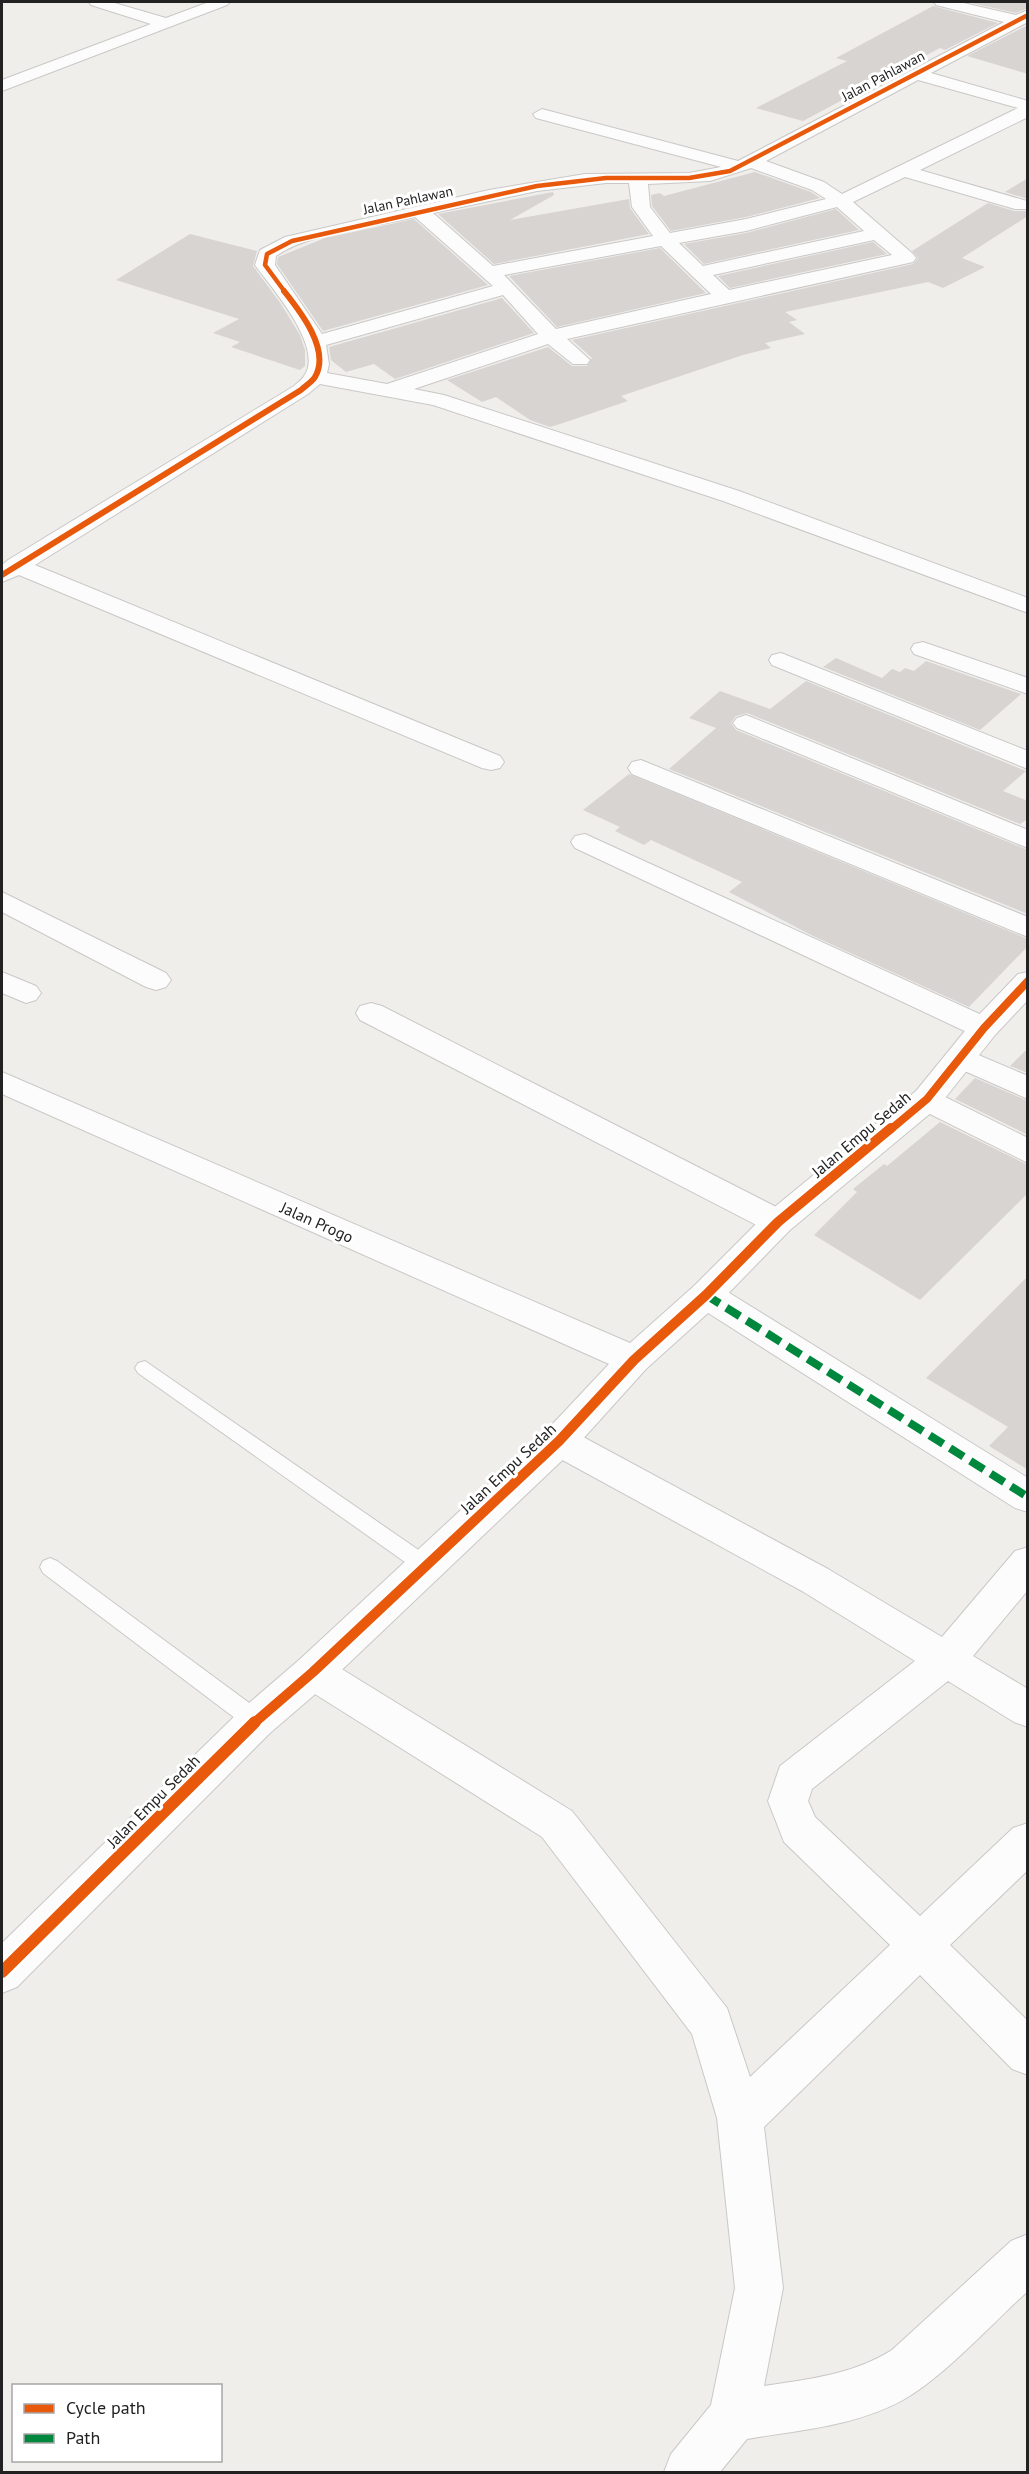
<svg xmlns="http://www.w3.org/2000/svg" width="1029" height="2474" font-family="'PT Sans',sans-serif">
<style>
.building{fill:#d7d4d2}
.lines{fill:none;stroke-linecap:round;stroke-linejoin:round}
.service-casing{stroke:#c9c8c7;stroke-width:2}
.minor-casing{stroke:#c9c8c7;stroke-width:2}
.tertiary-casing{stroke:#c9c8c7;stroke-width:2}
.service{fill:#fdfcfc;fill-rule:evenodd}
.minor{fill:#fdfcfc;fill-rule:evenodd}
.tertiary{fill:#fdfcfc;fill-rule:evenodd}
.quiet{stroke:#00873e;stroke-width:8;stroke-dasharray:16 8;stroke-linecap:butt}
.cycleway-far4-casing{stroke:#fff;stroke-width:7}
.cycleway-far3-casing{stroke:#fff;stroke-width:8}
.cycleway-far2-casing{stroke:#fff;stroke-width:10}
.cycleway-far1-casing{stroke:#fff;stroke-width:14}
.cycleway-casing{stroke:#fff;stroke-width:16}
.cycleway-far4{stroke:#e8590c;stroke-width:4.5}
.cycleway-far3{stroke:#e8590c;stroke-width:6}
.cycleway-far2{stroke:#e8590c;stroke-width:8}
.cycleway-far1{stroke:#e8590c;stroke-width:10}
.cycleway{stroke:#e8590c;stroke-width:12}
.labels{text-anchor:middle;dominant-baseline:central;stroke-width:6;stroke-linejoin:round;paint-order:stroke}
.far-street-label{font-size:14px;fill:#222;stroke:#fff}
.street-label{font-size:16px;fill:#222;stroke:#fff}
</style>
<rect width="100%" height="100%" fill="#f0eeeb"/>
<!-- building -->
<path class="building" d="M967,2H1028V8L1016,13Z
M933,6L998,23L945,50L940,48L803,121L756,108L847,61L836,58Z
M1028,25V74L967,56Z
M755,172L811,192L820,198L746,217L671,231L652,206L651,195L660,193L664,196Z
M1028,178V199L1005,192Z
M553,192L554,195L510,220L629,199L630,208L649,234L494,264L438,214Z
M988,203L1014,211H1028V216L962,258L985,267L943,288L928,282L785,312L797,320L789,322L805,334L765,343L771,348L743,355L621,396L628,401L560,424L550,427L530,420L496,397L482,402L447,380L548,347L572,366H587L592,358L572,340L913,264L918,258L912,251Z
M836,209L859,230L704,264L684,244L746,233Z
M414,219L488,285L323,331L277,264L278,257L325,238Z
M190,234L257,251L253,266L281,304L300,335L305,350V366L300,370L231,347L240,342L213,333L239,319L116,280Z
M873,242L887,254L730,288L718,276Z
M660,248L706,293L557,327L509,276Z
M502,298L534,333L395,379L374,364L346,372L331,360L329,347Z
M836,658L882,678L892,669L900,672L905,668L914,671L926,661L1021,694L980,730L823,667Z
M806,681L1026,771L1003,791L1028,801V819L1020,824L747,713L736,716L731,723L736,730L1028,850V914L669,769L716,728L689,718L720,691L770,709Z
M629,774L1028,939V946L969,1007L813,936L729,892L742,882L651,840L644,845L615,831L620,827L583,810Z
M1028,1048V1073L1010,1066Z
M975,1078L1028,1101V1135L955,1099Z
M940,1122L1028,1165V1193L920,1300L814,1235L857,1192L853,1189L884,1164L887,1166Z
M1028,1276V1470L989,1446L1008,1427L926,1378Z"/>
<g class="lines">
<defs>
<path id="service" d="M145,1361L433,1560L436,1566L433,1572L426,1575L419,1572L138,1373L135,1368L138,1363Z
M50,1558L57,1561L264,1714L267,1721L264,1728L256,1731L248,1728L43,1573L40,1567L43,1561Z"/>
<path id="minor" d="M89,2H111L166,18L209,2H230L227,5L2,91V80L151,24L91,5Z
M934,2H959L1016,15L1028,10V22L931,73L1028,101V117L920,170L1027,201V209H1015L905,177L853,202L913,254L916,258L913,262L567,339L590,360L587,364H573L548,344L414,389L444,395L739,491L1028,598V613L723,501L433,405L320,384L308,394L35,565L500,756L504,762L500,768L491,770L482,768L19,575L2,582V565L8,560L294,386C297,383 302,380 304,376C325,348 271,287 255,265L260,250L285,237L489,190L585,174L689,173L721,167L536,118L533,114L542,109L738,161L1004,22L936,5ZM918,80L1018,108L842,194L824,182L766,161ZM751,168L812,190L826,199L746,219L670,233L650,207L648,184L710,181ZM606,183H629L632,207L653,236L493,266L433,213L537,191ZM837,207L864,231L703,266L679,243L746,231ZM415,217L493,286L322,334L275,265L276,256C310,232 374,227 415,217ZM874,240L892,255L729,290L713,275ZM661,246L711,294L556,329L504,275ZM503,295L538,334L387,384L327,373L329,364L326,345Z
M923,642L1028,678V694L914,654L911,649L914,644Z
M781,653L1028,751V769L772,665L769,660L772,655Z
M746,715L1028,830V848L737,728L733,723L737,718Z
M641,760L1028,917V937L632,774L628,768L632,762Z
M585,834L995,1021L999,1028L995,1035L984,1038L973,1035L575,848L571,842L575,836Z
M2,892L166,973L171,980L166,987L156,990L146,987L2,912Z
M2,972L36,986L41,993L36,1000L26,1003L2,993Z
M371,1003L382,1006L790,1214L794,1222L790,1230L778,1234L766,1230L360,1020L356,1013L360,1006Z
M962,1048L1028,1076V1099L951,1065L947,1058L951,1051Z
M927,1088L1028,1138V1163L916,1107L911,1099L916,1091Z
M706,1282L718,1286L1028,1478V1512L1015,1508L694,1304L689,1295L694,1286Z
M559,1427L572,1431L828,1569L942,1637L1015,1551L1028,1547V1590L973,1656L1028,1689V1727L1014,1722L948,1681L812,1789L808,1801L815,1817L920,1916L1013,1828L1028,1823V1870L950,1945L1028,2021V2075L1012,2069L920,1975L764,2127L783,2288L764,2386C809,2379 852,2375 892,2350L1011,2241L1028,2234V2291C990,2325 946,2375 903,2400C856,2426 799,2430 747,2439L720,2472H664L671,2454L711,2405L735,2288L717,2118L692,2034L542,1837L299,1684L293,1672L299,1660L313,1655L327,1660L572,1811L727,2008L750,2077L890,1945L784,1842L768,1801L780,1766L915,1661L802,1591L546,1451L541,1441L546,1431Z"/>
<path id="tertiary" d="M1028,972V1000L995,1035L938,1107L790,1230L718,1304L646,1369L572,1451L327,1684L270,1733L17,1987L2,1993V1943L242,1709L299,1660L546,1431L609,1364L2,1094V1072L630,1343L694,1286L766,1214L916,1091L973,1021L1018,974Z"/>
</defs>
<!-- service casing -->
<use href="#service" class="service-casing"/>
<!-- minor casing -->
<use href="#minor" class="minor-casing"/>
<!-- tertiary casing -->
<use href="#tertiary" class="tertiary-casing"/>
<!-- service -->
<use href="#service" class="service"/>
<!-- minor -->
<use href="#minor" class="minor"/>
<!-- tertiary -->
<use href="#tertiary" class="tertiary"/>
<!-- quiet -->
<path class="quiet" d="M706,1295L1028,1497"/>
<defs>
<path id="cycleway-far4" d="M285,292L265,265L267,254L292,241L537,186L606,178H689L730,171L1028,15"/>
<path id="cycleway-far3" d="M2,575L301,390C305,386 312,382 315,377C331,350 300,311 284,291"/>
<path id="cycleway-far2" d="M890,1130L927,1099L984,1028L1028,981"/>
<path id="cycleway-far1" d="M254,1723L313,1672L559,1441L634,1360L706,1295L778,1222L891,1128"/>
<path id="cycleway" d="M2,1972L255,1722"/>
</defs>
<!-- cycleway-far4 casing -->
<use href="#cycleway-far4" class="cycleway-far4-casing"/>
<!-- cycleway-far3 casing -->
<use href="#cycleway-far3" class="cycleway-far3-casing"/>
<!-- cycleway-far2 casing -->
<use href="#cycleway-far2" class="cycleway-far2-casing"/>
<!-- cycleway-far1 casing -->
<use href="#cycleway-far1" class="cycleway-far1-casing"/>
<!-- cycleway casing -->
<use href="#cycleway" class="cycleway-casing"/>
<!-- cycleway-far4 -->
<use href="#cycleway-far4" class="cycleway-far4"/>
<!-- cycleway-far3 -->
<use href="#cycleway-far3" class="cycleway-far3"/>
<!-- cycleway-far2 -->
<use href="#cycleway-far2" class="cycleway-far2"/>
<!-- cycleway-far1 -->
<use href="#cycleway-far1" class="cycleway-far1"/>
<!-- cycleway -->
<use href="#cycleway" class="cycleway"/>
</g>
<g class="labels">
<!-- far-street labels -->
<g class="far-street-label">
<text transform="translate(883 76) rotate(-28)">Jalan Pahlawan</text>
<text transform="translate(408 200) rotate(-12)">Jalan Pahlawan</text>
</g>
<!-- street labels -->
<g class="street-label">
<text transform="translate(861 1134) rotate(-40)">Jalan Empu Sedah</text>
<text transform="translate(317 1222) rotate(24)">Jalan Progo</text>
<text transform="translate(508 1468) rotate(-43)">Jalan Empu Sedah</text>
<text transform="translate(153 1801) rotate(-45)">Jalan Empu Sedah</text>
</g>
</g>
<!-- border -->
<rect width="1029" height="2474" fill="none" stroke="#222222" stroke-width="6"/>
<!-- legend -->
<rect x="12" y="2384" width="210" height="78" fill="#ffffff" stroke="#a7a7a7" stroke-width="1.5"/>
<rect x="24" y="2404" width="30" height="9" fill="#e8590c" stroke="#a7a7a7" stroke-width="1.5"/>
<text x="66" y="2414" font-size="18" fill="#222222">Cycle path</text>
<rect x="24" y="2434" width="30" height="9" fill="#00873e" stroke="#a7a7a7" stroke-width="1.5"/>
<text x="66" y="2444" font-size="18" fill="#222222">Path</text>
</svg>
